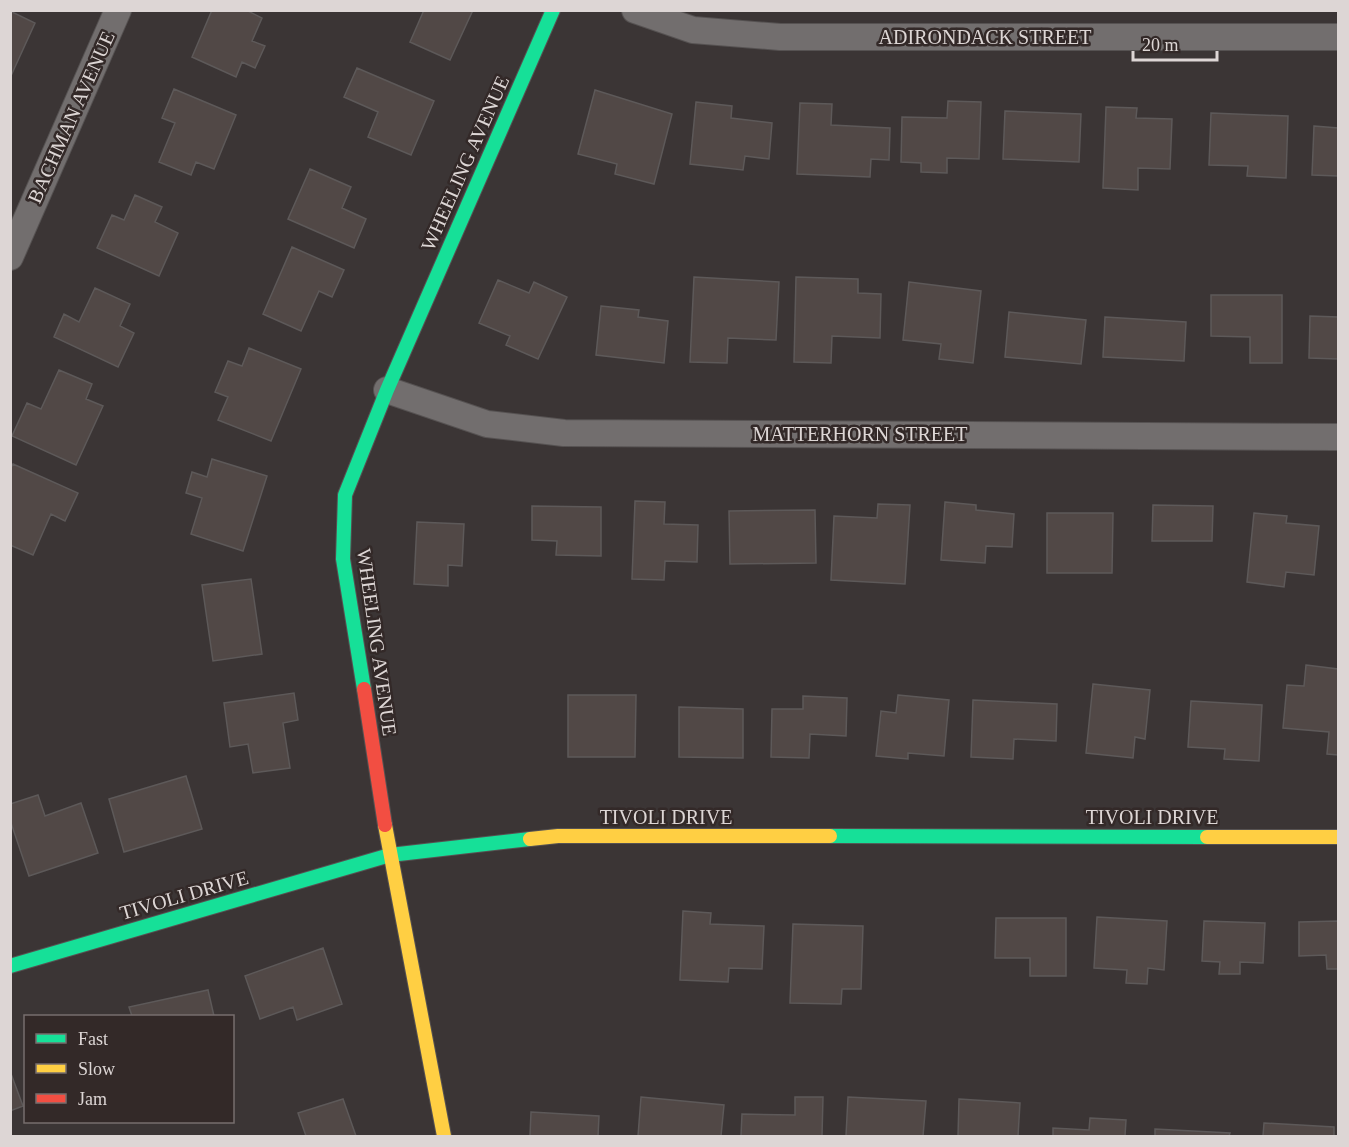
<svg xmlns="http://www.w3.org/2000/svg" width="1349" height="1147" font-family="Georgia,serif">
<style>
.building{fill:#514846;stroke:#5d5959;stroke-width:1.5}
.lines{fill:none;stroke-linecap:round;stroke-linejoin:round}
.street-casing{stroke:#565252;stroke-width:28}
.fast-casing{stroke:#565252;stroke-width:16}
.slow-casing{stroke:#565252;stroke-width:16}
.jam-casing{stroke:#565252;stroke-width:16}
.street{stroke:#726e6e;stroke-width:26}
.fast{stroke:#16e098;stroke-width:14}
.slow{stroke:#ffcf43;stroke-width:14}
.jam{stroke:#f24e42;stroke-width:14}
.labels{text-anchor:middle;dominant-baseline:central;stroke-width:5;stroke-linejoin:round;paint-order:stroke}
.street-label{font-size:20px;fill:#ddd6d5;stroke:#332928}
</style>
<rect width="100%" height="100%" fill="#3b3535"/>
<!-- building -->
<path class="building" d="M212,10H246L262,18L252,41L265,46L255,68L242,62L236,77L192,57Z
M424,10H473L450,60L410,42Z
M10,11L35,23L10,78Z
M357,68L434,101L411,155L368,137L378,112L344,97Z
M174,89L236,115L214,169L196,162L191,175L159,162L175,123L162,118Z
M595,90L672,114L654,184L615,174L617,164L578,154Z
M948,101L981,102L979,159L947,158V173L921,172V163L901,162L902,117L947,118Z
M696,102L732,106L731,118L772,123L769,159L745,156L743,170L690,164Z
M800,103L832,104L831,125L890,128L889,160L871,159L870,177L797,174Z
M1106,107L1137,108L1136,118L1172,119L1170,169L1138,168V190L1103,188Z
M1005,111L1081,114L1079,162L1003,159Z
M1211,113L1288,116L1286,178L1247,176L1248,166L1209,165Z
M1314,126L1338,128V176L1312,175Z
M310,169L351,187L342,208L366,219L354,248L288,219Z
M135,195L162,207L155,222L178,233L159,276L97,248L112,215L124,220Z
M292,247L344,270L332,297L319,291L301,331L263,314Z
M694,277L779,282L776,340L728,338L727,363L690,362Z
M796,277L858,279V293L881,294L880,338L832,336L831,363L794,362Z
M498,280L529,293L534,282L567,297L538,359L506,345L510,336L479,323Z
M909,282L981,291L973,363L939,359L941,344L903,340Z
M95,288L130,304L120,326L134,333L118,367L54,337L64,314L79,322Z
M1211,295H1282V363H1250V337L1211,336Z
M601,306L639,310L638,317L668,321L664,363L596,355Z
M1009,312L1086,320L1081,364L1005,357Z
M1310,316L1338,317V359L1309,358Z
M1105,317L1186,322L1184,361L1103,357Z
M249,348L301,369L271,441L218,420L228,397L215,392L228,361L242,366Z
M59,370L92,384L86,399L103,406L76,465L12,436L27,403L41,409Z
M212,459L267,476L243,551L191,534L202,498L186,493L192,472L207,477Z
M13,464L78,493L65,521L51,514L33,555L10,545V469Z
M635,501L665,502L664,524L698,525L697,562L665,561L664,580L632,579Z
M945,502L976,505V510L1014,514L1012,547L986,546L985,563L941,560Z
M878,504L910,505L905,584L831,580L834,516L877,518Z
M1153,505L1213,506L1212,541H1152Z
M532,506L601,507V556L556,555L557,541L532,540Z
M815,510L816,563L730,564L729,511Z
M1047,513H1113L1112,573H1047Z
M1254,513L1287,516L1286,523L1319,526L1314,575L1286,572L1284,587L1247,582Z
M417,522L464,524L462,566L448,565V586L414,584Z
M251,579L262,654L213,661L202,585Z
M1306,665L1338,669V755L1327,754L1329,732L1283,728L1287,685L1304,686Z
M1093,684L1150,690L1145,739L1135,737L1133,758L1086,753Z
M294,693L298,720L283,723L290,768L253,773L248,744L230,747L224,703Z
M568,695H636L635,757H568Z
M898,695L949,700L944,756L908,753V759L876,756L881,711L896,713Z
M803,696L847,698L846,736L810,734L809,758L771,757L772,709H803Z
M973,700L1057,704L1056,741L1014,739L1013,759L971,757Z
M1191,701L1262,705L1259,761L1224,759L1225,749L1188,747Z
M679,707L743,709V758L679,757Z
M186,776L202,829L124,852L109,799Z
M38,795L45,816L81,803L98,853L29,876L10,820V804Z
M683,911L711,913L710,924L764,926L762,969L729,968L728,982L680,980Z
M1097,917L1167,921L1164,970L1148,968L1147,984L1126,983L1127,970L1094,968Z
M996,918H1066V976H1030V958H995Z
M1204,921L1265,923L1263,963L1240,962V974H1219L1220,962L1202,961Z
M1338,921V969H1327L1326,955L1299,956V922Z
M793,924L863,926L861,989H842L841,1004L790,1003Z
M323,948L342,1004L297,1020L293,1007L260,1019L245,976Z
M208,990L214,1016H132L129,1007Z
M10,1071L23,1106L10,1111Z
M641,1097L724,1105L721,1136H638Z
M795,1097H823L822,1136H741L742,1114L795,1115Z
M848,1097L926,1101L923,1136H846Z
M343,1099L356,1136H306L298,1113Z
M959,1099L1020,1103L1018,1136H958Z
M531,1112L599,1116L598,1136H530Z
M1090,1118L1126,1120L1125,1136H1053V1128L1089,1130Z
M1264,1123L1334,1127V1136H1263Z
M1155,1129L1230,1133L1229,1136H1155Z"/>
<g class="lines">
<defs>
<path id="street" d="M635,10L693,30L780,37H1338
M10,257L118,10
M387,390L487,424L564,433L1338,437"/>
<path id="fast" d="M364,689L343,559L345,495L387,390L553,10
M830,836L1207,837
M10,966L390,855L530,839"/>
<path id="slow" d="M385,825L444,1136
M1207,837H1338
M530,839L558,836H830"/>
<path id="jam" d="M364,689L385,825"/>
</defs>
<!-- street casing -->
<use href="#street" class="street-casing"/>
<!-- fast casing -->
<use href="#fast" class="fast-casing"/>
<!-- slow casing -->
<use href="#slow" class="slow-casing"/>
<!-- jam casing -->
<use href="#jam" class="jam-casing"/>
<!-- street -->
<use href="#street" class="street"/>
<!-- fast -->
<use href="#fast" class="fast"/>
<!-- slow -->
<use href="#slow" class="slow"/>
<!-- jam -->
<use href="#jam" class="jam"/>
</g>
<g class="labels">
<!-- street labels -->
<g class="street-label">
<text x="985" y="37">ADIRONDACK STREET</text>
<text transform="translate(71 117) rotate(-66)">BACHMAN AVENUE</text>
<text transform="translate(465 163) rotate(-66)">WHEELING AVENUE</text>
<text x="860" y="434">MATTERHORN STREET</text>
<text transform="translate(377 642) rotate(82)">WHEELING AVENUE</text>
<text x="666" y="817">TIVOLI DRIVE</text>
<text x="1152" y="817">TIVOLI DRIVE</text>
<text transform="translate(184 895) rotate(-16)">TIVOLI DRIVE</text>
</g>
</g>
<!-- border -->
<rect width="1349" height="1147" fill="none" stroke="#ddd6d5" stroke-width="24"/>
<!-- legend -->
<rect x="24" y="1015" width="210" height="108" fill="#332928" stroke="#776e6d" stroke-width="1.5"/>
<rect x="36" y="1034" width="30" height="9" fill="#16e098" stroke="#776e6d" stroke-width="1.5"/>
<text x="78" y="1045" font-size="18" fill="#ddd6d5">Fast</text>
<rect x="36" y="1064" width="30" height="9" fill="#ffcf43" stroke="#776e6d" stroke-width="1.5"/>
<text x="78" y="1075" font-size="18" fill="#ddd6d5">Slow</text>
<rect x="36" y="1094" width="30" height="9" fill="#f24e42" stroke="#776e6d" stroke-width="1.5"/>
<text x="78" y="1105" font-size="18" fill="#ddd6d5">Jam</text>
<!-- scale -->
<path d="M1133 51v9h84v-9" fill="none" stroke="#ddd6d5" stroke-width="3"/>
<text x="1142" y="51" font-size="18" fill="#ddd6d5" stroke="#332928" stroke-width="4.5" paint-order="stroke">20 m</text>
</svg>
